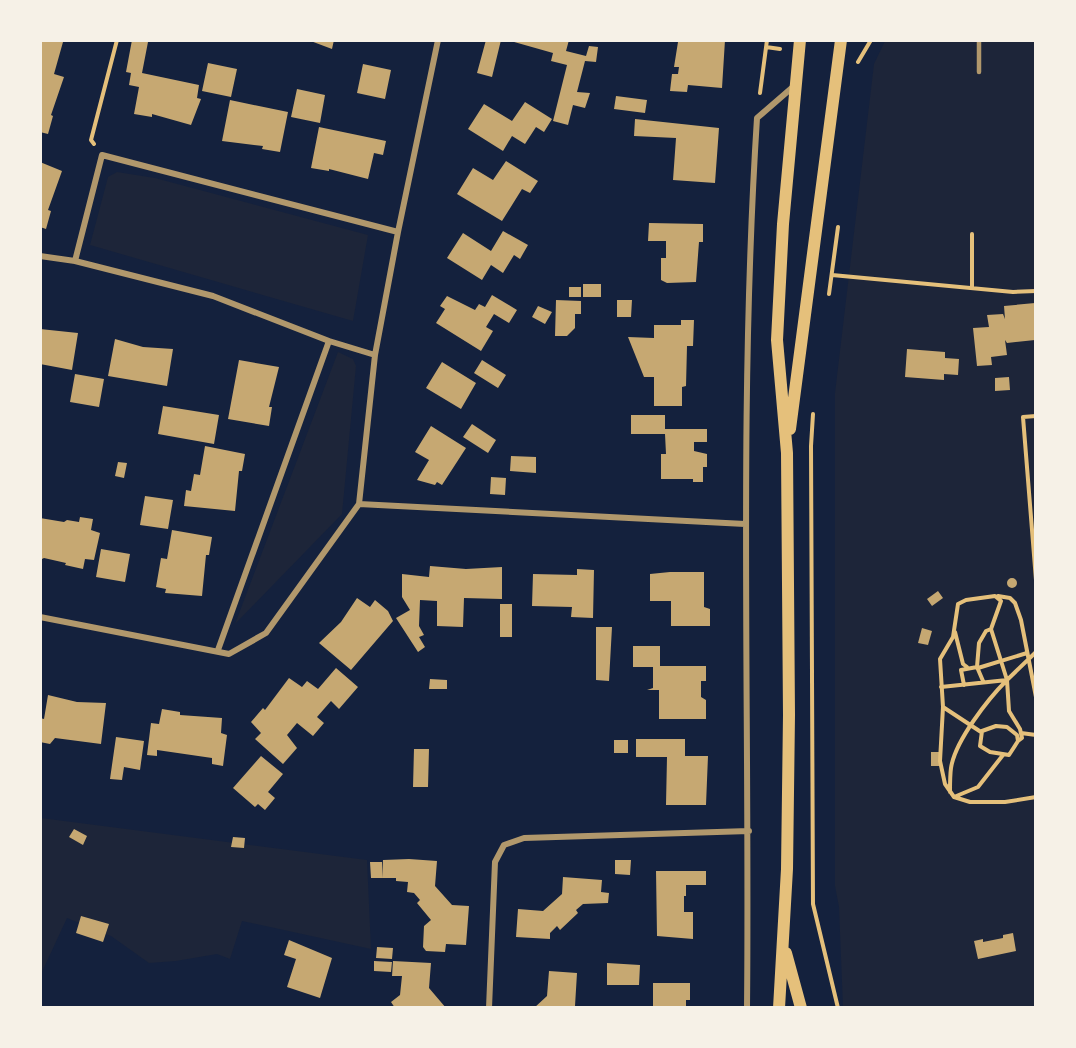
<svg xmlns="http://www.w3.org/2000/svg" width="1076" height="1048" font-family="Manrope,sans-serif">
<style>
.green{fill:#1d2539}
.building{fill:#c6a872}
.lines{fill:none;stroke-linecap:round;stroke-linejoin:round}
.path{stroke:#e5c07b;stroke-width:4}
.service{stroke:#b1986c;stroke-width:4.5}
.minor{stroke:#b1986c;stroke-width:6}
.secondary{stroke:#e5c07b;stroke-width:12}
</style>
<rect width="100%" height="100%" fill="#14213d"/>
<!-- green -->
<path class="green" d="M885,41H1035V1007H843L839,907L835,886V393L874,64Z
M117,172L155,178L368,235L353,321L90,245L108,177Z
M338,352L353,359L356,366L342,514L235,624Z
M41,818L367,860L371,949L242,921L230,959L217,954L176,961L149,963L111,936L67,918L41,974Z"/>
<!-- building -->
<path class="building" d="M40,40L63,42L54,74L64,77L51,115L53,116L48,134L40,132Z
M132,40L148,42L142,73L199,85L197,98L201,99L191,125L152,114V117L134,114L139,87L129,85L131,73L126,72Z
M308,40H334L332,49Z
M486,40H501L492,77L477,73Z
M507,40H569L566,51L586,56L589,46L598,47L596,62L585,61L577,92L590,93L585,108L573,105L568,125L553,121L567,65L551,61L553,53Z
M673,40H725L722,88L688,85L687,92L670,91L672,74H678L679,67H674L678,42Z
M208,63L237,69L231,97L202,91Z
M363,64L391,70L385,99L357,93Z
M297,89L325,95L320,123L291,117Z
M616,96L647,100L645,113L614,109Z
M230,100L288,112L280,152L262,149L263,146L222,141Z
M525,102L552,119L544,132L536,127L525,144L512,136L503,151L468,129L484,104L512,121Z
M635,119L719,128L715,183L673,180L676,138L634,136Z
M319,127L386,141L383,155L374,153L368,179L329,169V171L311,168Z
M506,161L538,181L530,193L522,189L502,221L457,194L473,168L493,180Z
M40,162L62,171L48,210L51,211L46,229L40,227Z
M649,223L703,224V242H699L696,282L667,283L661,280V258H666V241H648Z
M503,231L528,245L520,259L514,255L503,273L491,265L482,280L447,258L463,233L491,251Z
M583,284H601V297H583Z
M569,287H581V297H569Z
M492,295L517,310L509,323L494,314L486,327L493,331L481,351L436,323L445,309L440,306L447,296L475,310L479,304L485,307Z
M556,300L581,301V314H575V328L567,336H555Z
M617,300H632L631,317H617Z
M1035,303V340L1007,343L1005,340L1007,355L991,357L992,365L977,366L973,328L989,327L987,315L1003,314L1005,319L1004,306Z
M538,306L552,312L545,324L532,317Z
M681,320H694L693,346H687L686,386L682,387V406H654V377H644L628,337L654,338V325H681Z
M40,329L78,333L72,370L40,364Z
M115,339L143,347L173,349L167,386L108,376Z
M907,349L945,352V358L959,359L958,375L944,374V380L905,377Z
M239,360L279,367L269,407H272L269,426L228,419Z
M482,360L506,375L498,388L474,373Z
M442,362L476,383L461,409L426,388Z
M75,374L104,379L99,407L70,402Z
M1009,377L1010,390L995,391V378Z
M163,406L219,415L214,444L158,434Z
M631,415H665V429H707V442H694V451L707,454V467H703V482H693V479H661V454H666L665,434H631Z
M472,424L496,440L488,453L463,437Z
M431,426L466,448L442,485L437,482L435,485L417,480L429,460L415,452Z
M205,446L245,454L242,471H239L235,511L184,506L186,490L191,491L194,474L200,475Z
M511,456L536,457V473L510,471Z
M118,462L127,463L124,478L115,476Z
M491,477L506,478L505,495L490,494Z
M145,496L173,500L168,529L140,525Z
M80,517L93,519L91,530L100,533L94,560L85,559L83,569L65,565L66,563L44,558L40,560V518L64,522L67,520L79,522Z
M172,530L212,537L209,555H206L202,596L165,593L166,589L156,587L161,558L167,559Z
M101,549L130,554L125,582L96,577Z
M430,566L466,569L502,567V599L464,598L463,627L437,626V601L420,600L419,626L424,635L419,637L425,647L418,652L396,618L410,610L402,597V574L429,577Z
M577,569L594,570L593,618L571,617L572,607L532,606L533,574L577,575Z
M670,572H704V607L710,609V626H671V601H650V574Z
M1007 583a5 5 0 1 1 10 0a5 5 0 1 1-10 0Z
M938,591L943,598L932,606L927,599Z
M357,598L370,607L375,600L388,611L393,621L351,670L319,643L341,622Z
M500,604H512V637H500Z
M596,627H612L609,681L596,680Z
M922,628L932,631L928,645L918,643Z
M633,646H660V666H706V681H701V697L706,700V719H659V690H647L653,688V667H633Z
M336,668L358,687L339,709L331,701L317,717L324,723L313,736L297,723L287,735L297,748L283,764L255,739L261,733L251,722L263,708L265,710L289,678L302,687L307,681L318,689Z
M430,679L447,680V689H429Z
M48,695L77,702L106,703L101,744L55,738L50,744L40,742V718L44,719Z
M162,709L180,712V715L222,718L221,733L227,735L223,766L212,764V758L157,750V756L147,755L151,723L159,724Z
M116,737L144,741L140,770L124,767L122,780L110,779Z
M636,739H685V756H708L706,805H666L667,757H636Z
M614,740H628V753H614Z
M414,749H429L428,787H413Z
M931,752H940L939,766H931Z
M261,756L283,774L268,792L275,798L265,810L258,804L255,807L233,788Z
M74,829L87,836L83,845L69,837Z
M233,837L245,838L244,848L231,847Z
M409,859L437,861L435,886L452,905L469,906L466,945L446,944L445,952L426,951L423,947L424,926L431,920L417,903L420,900L414,893L407,892L408,882L396,881V878H382L383,860Z
M615,860H631L630,875L615,874Z
M370,862H382V878H371Z
M656,871H706V885H686V896H684V912H693V939L657,936Z
M563,877L602,880L601,892L609,893L608,903L583,904L576,910L578,913L560,930L557,926L550,933V939L516,937L518,909L543,911L562,894Z
M81,916L109,924L103,942L76,933Z
M1013,933L1016,951L978,959L974,941L983,939V942L1003,938V935Z
M289,940L332,958L320,998L287,987L296,959L284,955Z
M377,947L393,948L392,959L376,958Z
M374,961L392,962L391,972L374,971Z
M393,961L431,963L429,988L446,1008H395L391,1002L400,995L402,976H392Z
M607,963L640,965L639,985H607Z
M549,971L577,973L575,1006L534,1008L547,996Z
M653,983H690V1000H686V1008H653Z"/>
<g class="lines">
<!-- path -->
<path class="path" d="M766,47L780,49
M858,62L871,40
M760,93L767,40
M94,144L91,140L117,40
M832,275L1013,292L1036,291
M972,287V234
M829,294L838,227
M813,414L811,446L813,904L838,1008
M1036,416L1023,417L1036,580
M998,596L1010,598L1015,603L1021,620L1036,697
M955,632L963,664L967,667
M977,667L979,643L986,631L991,629
M978,668L1027,653
M964,685L961,670L977,667L983,681
M941,687L1007,680
M943,707L981,732
M996,726L1007,727L1017,735L1018,741L1009,755L990,752L980,746L982,731Z
M1021,733L1036,735
M1018,741L1022,738L1020,729L1009,711L1007,680L1036,652
M950,792C950,784 950,775 951,768C955,741 988,699 1007,680L991,629L1001,601L995,596L966,600L958,604L953,637L940,659L943,707L940,761L945,784L954,797L970,802H1005L1036,797
M954,797L978,787L1003,755"/>
<!-- service -->
<path class="service" d="M979,72V40"/>
<!-- minor -->
<path class="minor" d="M40,256L75,261L213,296L329,341
M75,261L102,155L398,232
M359,504L745,524
M40,617L229,654L266,633L359,504L375,355L398,232L438,40
M218,650L329,341L375,355
M489,1008L495,862L504,845L524,838L749,831
M747,1008C750,711 738,414 757,118L794,86"/>
<!-- secondary -->
<path class="secondary" d="M790,429L841,40
M786,953L801,1008
M779,1008L787,869L789,715L787,453L777,340L783,224L800,40"/>
</g>
<!-- border -->
<rect width="1076" height="1048" fill="none" stroke="#f6f1e7" stroke-width="84"/>
</svg>
